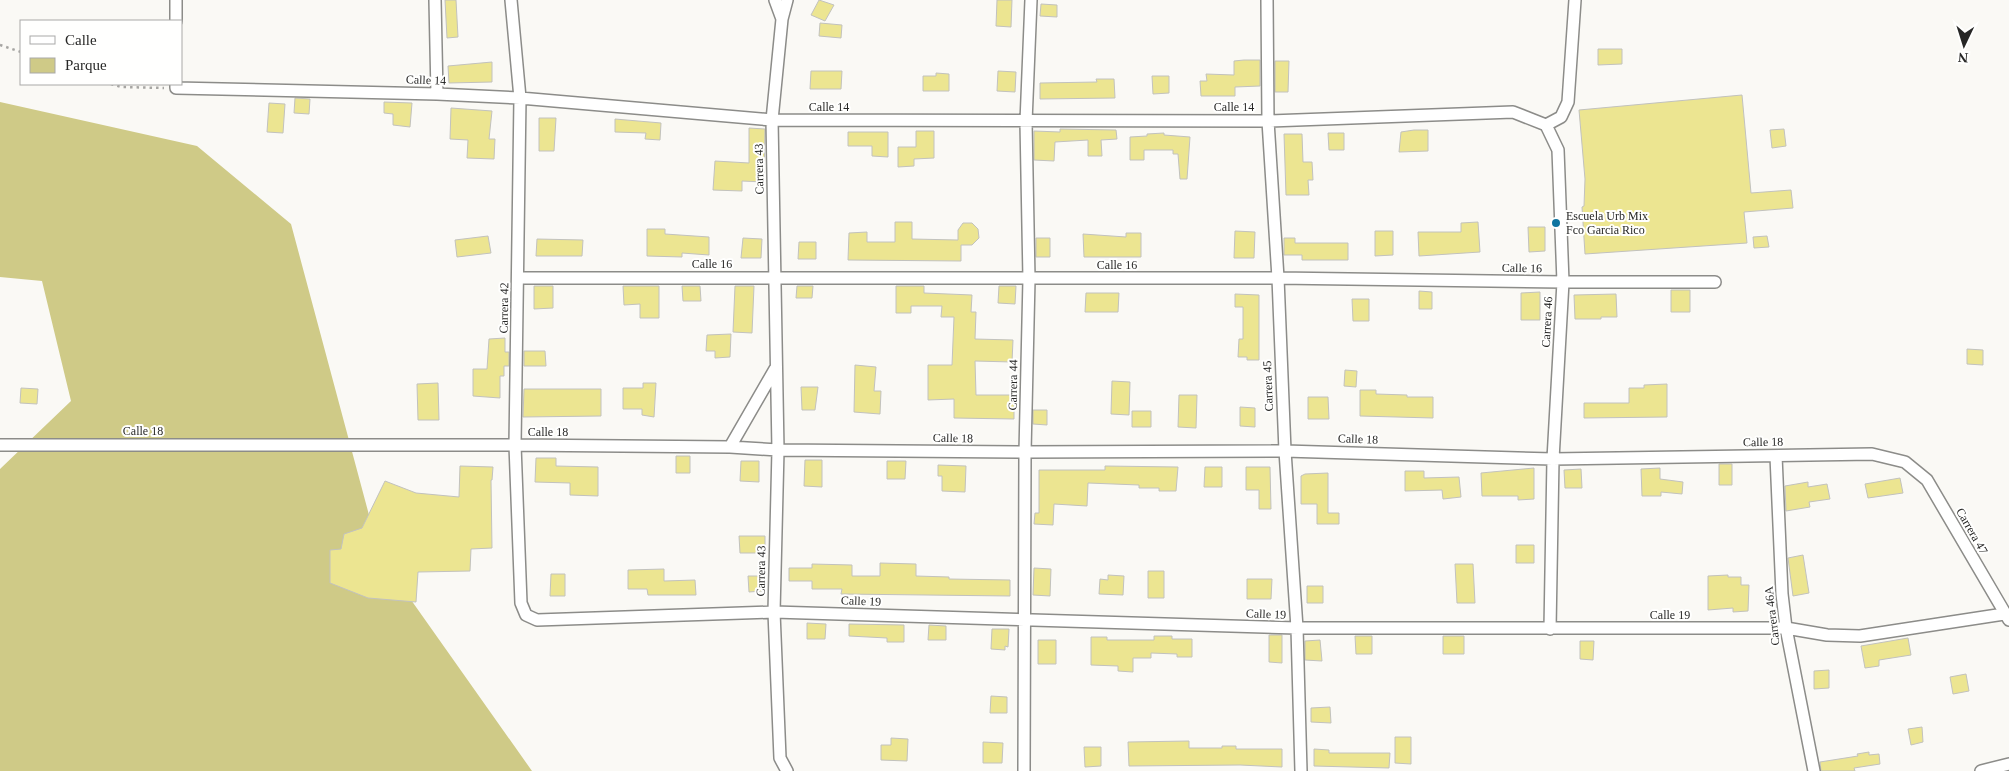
<svg xmlns="http://www.w3.org/2000/svg" width="2009" height="771" font-family="Georgia,serif">
<style>
.green{fill:#cfca87}
.building{fill:#ece591;stroke:#c2c2be}
.lines{fill:none;stroke-linecap:round;stroke-linejoin:round}
.street-casing{stroke:#8c8c89;stroke-width:14}
.path{stroke:#a6a5a2;stroke-width:2.5;stroke-dasharray:2.5 4;stroke-linecap:butt}
.street{stroke:#fff;stroke-width:11}
.poi-dot{fill:#0f75a1;stroke:#fffffe;stroke-width:2}
.labels{text-anchor:middle;dominant-baseline:central;stroke-width:4;stroke-linejoin:round;paint-order:stroke}
.street-label{font-size:12px;fill:#272726;stroke:#fffffe}
.poi-label{font-size:12px;fill:#272726;stroke:#fffffe;text-anchor:start}
</style>
<rect width="100%" height="100%" fill="#faf9f5"/>
<!-- green -->
<path class="green" d="M0,102L197,146L291,224L380,556L532,771H0V469L71,401L42,281L0,277Z"/>
<!-- building -->
<path class="building" d="M445,0H456L458,37L447,38Z
M819,0L834,5L825,21L811,15Z
M997,0H1012L1011,27L996,26Z
M1041,4L1057,5V17L1040,16Z
M820,23L842,25L841,38L819,36Z
M1598,49H1622V64L1598,65Z
M1244,60H1260V86L1235,87V96H1201L1200,81H1207L1206,74L1234,75V61Z
M1275,61H1289L1288,92H1275Z
M492,62V82L449,83L448,66Z
M811,71H842L841,89H810Z
M998,71L1016,72L1015,92L997,91Z
M936,73L949,74V91H923V76H936Z
M1152,76H1169V93L1153,94Z
M1096,79H1114L1115,98L1040,99V83L1097,82Z
M1742,95L1751,193L1791,190L1793,208L1744,212L1747,243L1585,254L1582,207L1584,206L1585,179L1579,110Z
M295,98L310,99L309,114L294,113Z
M384,102L412,103L410,127L393,125V114L384,113Z
M269,103L285,104L283,133L267,132Z
M451,108L492,111L489,139H495L494,159L467,158L468,140L450,139Z
M539,118H556L554,151H539Z
M615,119L661,123L660,140L645,139L646,133L615,132Z
M749,128L765,129L764,182L742,181V191L713,190L715,161L749,163Z
M1060,129L1116,130L1117,139L1101,140L1102,156H1088V140L1055,142L1054,161L1034,160V131L1060,132Z
M1784,129L1786,146L1772,148L1770,130Z
M1414,130H1428V151L1399,152L1401,132Z
M916,131H934V158L914,159V166L898,167V147H916Z
M848,132H888V157L872,156V146H848Z
M1164,133V135L1190,137L1187,179H1180L1178,154H1173V150H1144V160H1130V137L1147,136V134Z
M1328,133H1344V150H1329Z
M1284,134H1302L1303,162H1312L1313,180H1308L1309,195H1286Z
M895,222H912V239L958,240V230L963,223H972L978,229L979,238L972,245H961V261L848,260L849,233L867,232V242H895Z
M1478,222L1480,252L1419,256L1418,232H1461V223Z
M1528,227H1545V251L1529,252Z
M647,229H665V234L709,237V255L682,253V257L647,256Z
M1235,231L1255,232L1254,258H1234Z
M1375,231H1393V255L1375,256Z
M1126,233H1141V257H1084L1083,234L1126,237Z
M488,236L491,253L457,257L455,240Z
M1767,236L1769,247L1754,248L1753,237Z
M743,238L762,239L761,258H741Z
M1036,238H1050V257H1036Z
M1284,238H1295V243H1348V260H1302V255H1284Z
M537,239L583,240L582,256H536Z
M799,242H816V259H798Z
M534,286H553V308L534,309Z
M623,286H659V318H640V304L624,305Z
M682,286H700L701,301H683Z
M735,286H754L752,333L733,332Z
M797,286H813L812,298H796Z
M896,286H924V293L972,295L971,312H976L975,339L1013,340L1012,362L975,361L976,395H1014V419L954,418V399L928,400V365H952L954,317H941L942,306H911V313H896Z
M999,286H1016L1015,304L998,303Z
M1671,290H1690V312H1671Z
M1419,291L1432,292V309H1419Z
M1540,292V320H1521V293Z
M1086,293H1119L1118,312H1085Z
M1235,294L1259,295V360H1247V357H1238L1239,339H1243V307H1235Z
M1616,294L1617,317H1601V319H1575L1574,295Z
M1352,299H1369V321H1353Z
M731,334L730,357L715,358V351H706L707,335Z
M505,338V352H509V366H504V376H500V398L473,396V369H487L489,339Z
M1967,349L1983,350V365L1967,364Z
M524,351H545L546,366H524Z
M855,365L876,367L874,391H881L880,414L854,412Z
M1345,370L1357,371L1356,387L1344,386Z
M1112,381L1130,382L1129,415L1111,414Z
M438,383L439,420H418L417,384Z
M643,383H656L654,417L642,415V409H623V388H643Z
M1667,384V417L1584,418V403H1629V388H1644V385Z
M801,387H818L815,410H802Z
M21,388L38,389L37,404L20,403Z
M524,389H601V416L523,417Z
M1360,390H1376V394L1407,395V397H1433V418L1360,416Z
M1179,395H1197L1196,428L1178,427Z
M1308,397H1328L1329,419H1308Z
M1240,407L1255,408V427L1240,426Z
M1033,410H1047V425L1033,424Z
M1132,411H1151V427H1132Z
M676,456H690V473H676Z
M536,458H556V466L598,467V496L570,495V483L535,482Z
M805,460H822V487L804,486Z
M741,461H759V482L740,481Z
M887,461H906L905,479H887Z
M1719,464H1732V485H1719Z
M938,465L966,466L965,492L942,491V476H938Z
M460,466L493,467L492,480H491L492,548L471,549L470,571L418,572L416,602L368,598L330,583V550L341,549L344,534L362,528L385,481L416,493L459,497Z
M1105,466L1178,467L1176,491H1159V488H1139V485L1088,483L1087,506L1054,504L1053,525L1034,524L1035,513H1039V470H1105Z
M1205,467H1222V487H1204Z
M1246,467H1270L1271,509H1259V490H1246Z
M1534,468V499L1518,500V496H1482L1481,473Z
M1660,468V479L1683,482L1682,494L1661,492V496H1642L1641,469Z
M1581,469L1582,488H1565L1564,470Z
M1405,471H1424V478L1459,477L1461,497L1443,499L1442,490L1405,491Z
M1328,473V513H1339V524H1317V504H1301V476L1305,474Z
M1900,478L1903,493L1868,498L1865,484Z
M1808,482V487L1827,484L1830,499L1809,502L1810,507L1786,511L1785,486Z
M739,536H765V553H740Z
M1516,545H1534V563H1516Z
M1803,555L1809,593L1793,596L1788,558Z
M880,563L916,564V576L949,577V579L1010,580V596L841,594L842,589H812V581H789V568H812V564L852,565V576H880Z
M1455,564H1473L1475,603H1457Z
M1034,568L1051,569L1050,596L1033,595Z
M664,569V581L695,580L696,595H648L647,589H628V570Z
M1148,571H1164V598H1148Z
M551,574H565V596H550Z
M1108,575L1124,576L1123,595L1099,594L1100,579L1108,580Z
M1728,575V577H1741V585H1749L1748,611L1733,612V608L1708,610V576Z
M748,576H761L762,591L749,592Z
M1247,579H1272L1271,599H1247Z
M1307,586H1323V603H1307Z
M807,623L826,624L825,639H807Z
M849,624L904,625V642H887V638L849,636Z
M929,625L946,626V640H928Z
M992,629H1009L1008,647L1005,646V650L991,649Z
M1269,635H1282V663L1269,662Z
M1154,636H1172V639H1192V657H1177V654L1151,653V658H1133V672L1118,671V666L1091,665V637H1107V640H1154Z
M1355,636H1372V654H1356Z
M1443,636H1464V654H1443Z
M1908,638L1911,655L1879,660V666L1865,668L1861,646Z
M1038,640H1056V664H1038Z
M1320,640L1322,661L1305,660V641Z
M1580,641H1594L1593,660L1580,659Z
M1829,670V688L1814,689V671Z
M1966,674L1969,691L1953,694L1950,677Z
M991,696L1007,697V713H990Z
M1330,707L1331,723L1311,722V708Z
M1922,727L1923,742L1911,745L1908,729Z
M1395,737H1411V764L1395,763Z
M891,738L908,739L907,761L881,760V745H891Z
M1189,741V748H1222V746H1236V749H1282V767L1240,765L1129,766L1128,742Z
M983,742L1003,743L1002,763H983Z
M1084,747H1101V766L1085,767Z
M1314,749L1329,750V753H1390L1389,768L1314,766Z
M1869,752V755L1879,754L1880,764L1854,768L1855,771H1821L1820,762L1858,756L1857,754Z"/>
<g class="lines">
<defs>
<path id="street" d="M176,0V21
M435,0L437,94
M511,0L520,98L515,445L521,603L526,615L537,620L774,612L1297,628H1786L1827,635L1860,636L2004,614
M775,0L782,19L772,120L778,450L774,612L780,758L787,771
M1267,0L1268,121L1278,278L1285,451L1297,628L1301,771
M782,19L787,0
M176,84V88L437,94L520,98L772,120L1268,121L1513,112L1546,125
M1546,125L1558,150L1563,282L1553,459L1550,629
M1546,125L1561,117L1568,102L1575,0
M518,278H1278L1563,282H1715
M0,445H515L730,447L778,450L1025,452L1285,451L1553,459L1872,454L1905,462L1927,480L2009,620
M730,447L775,369
M1776,456L1782,594L1786,628L1814,771
M1024,771L1025,452L1029,279L1026,122L1031,0
M1981,771L2009,764"/>
</defs>
<!-- street casing -->
<use href="#street" class="street-casing"/>
<!-- path -->
<path class="path" d="M0,45L21,52
M111,84L121,87L164,88"/>
<!-- street -->
<use href="#street" class="street"/>
</g>
<!-- markers -->
<circle class="poi-dot" cx="1556" cy="223" r="5"/>
<g class="labels">
<!-- street labels -->
<g class="street-label">
<text transform="translate(426 80) rotate(2)">Calle 14</text>
<text x="829" y="107">Calle 14</text>
<text x="1234" y="107">Calle 14</text>
<text transform="translate(759 169) rotate(-91)">Carrera 43</text>
<text x="712" y="264">Calle 16</text>
<text x="1117" y="265">Calle 16</text>
<text transform="translate(1522 268) rotate(1)">Calle 16</text>
<text transform="translate(504 308) rotate(-89)">Carrera 42</text>
<text transform="translate(1547 322) rotate(-87)">Carrera 46</text>
<text transform="translate(1013 385) rotate(-89)">Carrera 44</text>
<text transform="translate(1268 386) rotate(-92)">Carrera 45</text>
<text x="143" y="431">Calle 18</text>
<text x="548" y="432">Calle 18</text>
<text transform="translate(953 438) rotate(1)">Calle 18</text>
<text transform="translate(1358 439) rotate(2)">Calle 18</text>
<text transform="translate(1763 442) rotate(-1)">Calle 18</text>
<text transform="translate(1972 531) rotate(60)">Carrera 47</text>
<text transform="translate(761 571) rotate(-89)">Carrera 43</text>
<text transform="translate(861 601) rotate(2)">Calle 19</text>
<text transform="translate(1266 614) rotate(2)">Calle 19</text>
<text x="1670" y="615">Calle 19</text>
<text transform="translate(1772 616) rotate(-97)">Carrera 46A</text>
</g>
<!-- poi labels -->
<g class="poi-label">
<text x="1566" y="216">Escuela Urb Mix<tspan x="1566" dy="14">Fco Garcia Rico</tspan></text>
</g>
</g>
<!-- legend -->
<rect x="20" y="20" width="162" height="65" fill="#fffffe" stroke="#a9a9a8"/>
<rect x="30" y="36" width="25" height="8" fill="#ffffff" stroke="#a9a9a8"/>
<text x="65" y="45" font-size="15" fill="#272726">Calle</text>
<rect x="30" y="58" width="25" height="15" fill="#cfca87" stroke="#a9a9a8"/>
<text x="65" y="70" font-size="15" fill="#272726">Parque</text>
<!-- north arrow -->
<g transform="translate(1964 45) rotate(184)" stroke="#fffffe" stroke-width="4" paint-order="stroke">
<path d="M0-4L9 19L0 12L-9 19Z" fill="#272726"/>
<text y="-8" font-size="14" font-weight="bold" text-anchor="middle" fill="#272726">N</text>
</g>
</svg>
